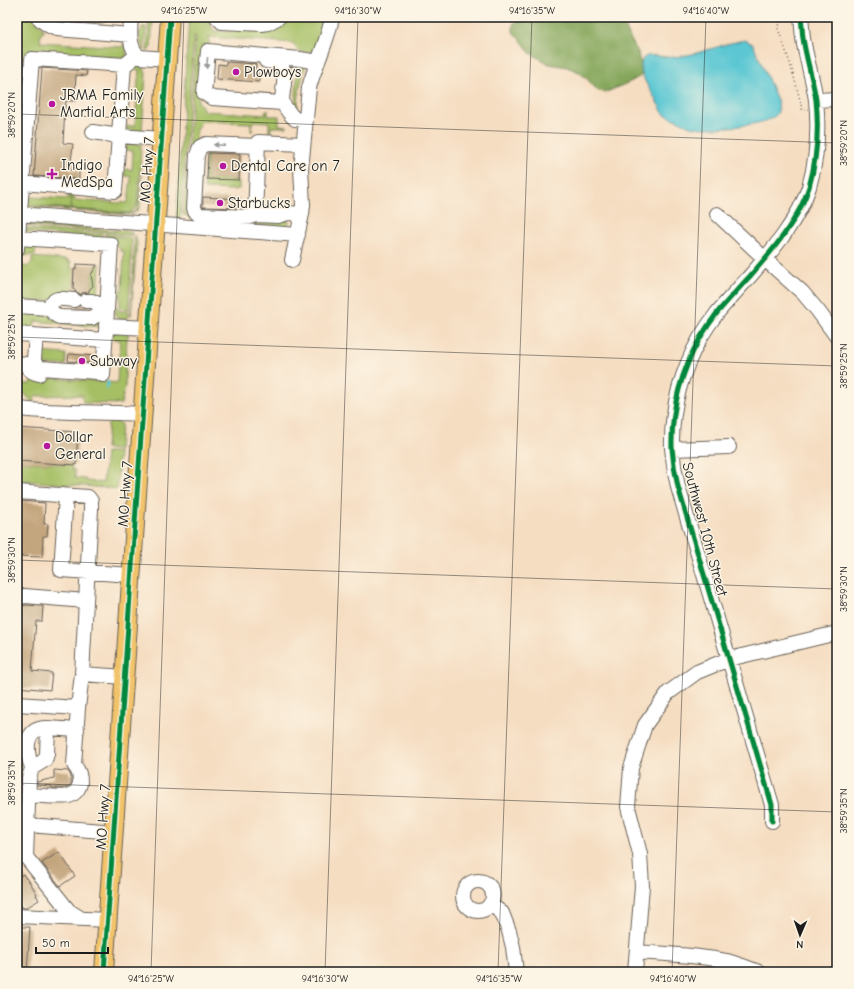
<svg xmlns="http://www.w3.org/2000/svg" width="854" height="989" font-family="'Comic Neue',sans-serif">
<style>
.green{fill:#a6bf65;stroke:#616e40}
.forest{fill:#84a65a;stroke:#50613b}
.water{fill:#5bc7d3;stroke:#3c7278}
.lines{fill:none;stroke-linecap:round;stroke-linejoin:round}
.stream{stroke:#5bc7d3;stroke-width:3}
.building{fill:#c3a57e}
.minor-tunnel{stroke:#cab6a0;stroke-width:14;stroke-dasharray:14 7;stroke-linecap:butt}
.minor-casing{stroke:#686056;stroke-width:16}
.major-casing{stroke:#686056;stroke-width:20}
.path{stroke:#686056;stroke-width:1.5;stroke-dasharray:1 3;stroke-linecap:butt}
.minor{stroke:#fff;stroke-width:14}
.major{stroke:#f1c36a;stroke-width:18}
.cycleway-casing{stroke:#fcf5e5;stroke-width:8}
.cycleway{stroke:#00873e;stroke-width:5}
.oneway{fill:#999}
.ticks{fill:none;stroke:#1c1c1c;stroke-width:1;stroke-opacity:0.45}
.poi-dot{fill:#b5179e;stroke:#fcf5e5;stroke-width:1.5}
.labels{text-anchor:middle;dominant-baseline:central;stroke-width:3;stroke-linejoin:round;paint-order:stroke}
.poi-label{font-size:15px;fill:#1c1c1c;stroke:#fcf5e5;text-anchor:start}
.street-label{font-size:15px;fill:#1c1c1c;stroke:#fcf5e5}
.neatline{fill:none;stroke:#1c1c1c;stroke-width:1.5}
.ticks-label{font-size:10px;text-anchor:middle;fill:#1c1c1c}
</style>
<rect width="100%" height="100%" fill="#fcf5e5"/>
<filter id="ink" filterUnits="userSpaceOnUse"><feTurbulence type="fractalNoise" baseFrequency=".025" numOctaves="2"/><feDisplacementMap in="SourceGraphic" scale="8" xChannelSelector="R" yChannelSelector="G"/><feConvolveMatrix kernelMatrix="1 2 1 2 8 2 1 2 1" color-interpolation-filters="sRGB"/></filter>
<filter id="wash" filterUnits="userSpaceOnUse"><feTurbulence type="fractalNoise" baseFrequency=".012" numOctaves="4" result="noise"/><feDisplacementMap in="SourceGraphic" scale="16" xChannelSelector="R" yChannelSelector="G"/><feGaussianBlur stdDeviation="0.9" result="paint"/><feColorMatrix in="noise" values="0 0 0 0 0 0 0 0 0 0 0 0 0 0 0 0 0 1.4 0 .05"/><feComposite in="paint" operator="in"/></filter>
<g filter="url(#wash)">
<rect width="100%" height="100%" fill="#f5ddc1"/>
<!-- green -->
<path class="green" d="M17,17H34L45,31L42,30V33H41L40,42L121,47L124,45V43H125L127,47L126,57L124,58L25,52L17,183Z
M149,17H153L151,47L149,50L147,52Z
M189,17H209L210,24L214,31L228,32L229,29L284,17H323C321,25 318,44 313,50C310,53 307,53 304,52C297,52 296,48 293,43L208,37L210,44L202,45L198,102L200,103L204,111L266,115L265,111L268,110V116H279V125L287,126V127H271L270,135L269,134V122L253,121L252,132L251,131V123L200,121L199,128L197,129L191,208L237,223L191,219L186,215H183L186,166H190L192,150V148H190L188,150L196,36H194L180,220L177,219L176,218Z
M142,27H146L144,51L141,45L139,33L142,29Z
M134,65H143L146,74L142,131L126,130L127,126H135L137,98L131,97L129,95V93H137L139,70L131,69V68Z
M300,65L305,66V67L300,86L297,112L295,110H297V108H295V105L297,77Z
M127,143L141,144L140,171L137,205C135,209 133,211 129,213L71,209L72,194L74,193V200L121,203V202L126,203L128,202L131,177L125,176L123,173L126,169L132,170L133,151L125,150V144Z
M206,151H208L207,179L236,180V181H239V189H237L236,190L204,189Z
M142,172L140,206C138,212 134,214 128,215L28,207L131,214L136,211L138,207Z
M27,190H29V197L68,199V194H71L70,209L26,205Z
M241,220H288L289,223L288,225L283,228L240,225Z
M30,224L126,231L132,233V235H119L115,233L27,226Z
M25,229H29L102,234V239L25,232Z
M105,234L114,235L119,237L132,238L129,309L120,308V294L114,293L116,290L122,291L124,251H120V248L105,237Z
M135,234L137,243L131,316V312Z
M28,245L36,246L35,255H28L26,256L24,253V248Z
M32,257L68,260V262H71V268L76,269L73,289H77V292L89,293V288L93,285L91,272L93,273L97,264H100L98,296L97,299L47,301H22L20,297L22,265L27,267L32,262Z
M117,307L120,311H129L128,319H118L116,315L115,309Z
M23,312L97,321L100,323L101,327L35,321L34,329L18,327C18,321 18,315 23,312Z
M123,331L129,335L127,338L125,377V386L121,404L84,403L83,402L82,395L35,396L34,403H33L24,393L18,398L21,402L19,403L17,402V384H31L33,377L107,382V387H108V382L117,383L118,363L111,362L110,360L119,359L120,340L113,339C111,337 112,334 113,332Z
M39,352L66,354V365H41Z
M110,421H115L121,424L119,450L109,449L106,448L108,425Z
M106,452H119L117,489L17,480V461L72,465V470H75V478L85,479L87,481L103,483Z"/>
<!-- forest -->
<path class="forest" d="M539,17H621L622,18L630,38L638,52L639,59L642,64L641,69L642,75L632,81L607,92L598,91L587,79L579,72L567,67L549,64L530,53L523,43L513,32V24L520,20Z"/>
<!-- water -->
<path class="water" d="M745,40L753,44L756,51L778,102C779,108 779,112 775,116C765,126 709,130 694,127C685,125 681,121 672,118C669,116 667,116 664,114C661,111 661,107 658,104C653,94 646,85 642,74C640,69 640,58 647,56C651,54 667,58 674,57C698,55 721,44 745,40Z"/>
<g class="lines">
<!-- stream -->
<path class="stream" d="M17,381H21
M107,388L108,382"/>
</g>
<g id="blocks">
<!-- building -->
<path class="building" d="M226,62L256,64L255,74H259V82L217,79L218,64L226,65Z
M42,68L87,71L86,76L76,75L75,91H76V101H66L65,109L63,143L73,144L70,170H79V179L34,176Z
M208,153L240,154L239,180L207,179Z
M203,197L239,199L238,208L203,207Z
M76,264L97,265L91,275L93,286L89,290V292L82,293L80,295L79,293L75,292V289H73L74,269H76Z
M69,354L95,356V363L68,361Z
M17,428L78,432L76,465L17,461Z
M17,501L45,503L44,524H48L47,536H43L42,557L17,556Z
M26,605L43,606L42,621H36L32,671L52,673L50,690L17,687V607Z
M54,770L68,771L71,776V784L69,786L65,788H52V786L37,785V782L54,778Z
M59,852L75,876L60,886L42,863Z
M23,874L26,879L27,878L37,894L36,895L39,900L26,908H23L17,899V878Z
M17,927H30L27,972H17Z"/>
</g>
</g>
<g filter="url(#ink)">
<use href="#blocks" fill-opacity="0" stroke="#686056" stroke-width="1"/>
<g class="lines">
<!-- minor-tunnel -->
<path class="minor-tunnel" d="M74,306L86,307"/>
<defs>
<path id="minor" d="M38,17C44,23 49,27 57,29L130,35
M131,17C130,32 128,46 139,57L167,59
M217,17L222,22L262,24L268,23L279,17
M266,61C283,63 285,67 284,84C283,90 282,96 282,103L291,115L295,119L305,120
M816,100L837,99
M282,103L212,98L204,93L208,51L300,59L318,62
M93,132L119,136L162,139
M22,183L115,191L124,65
M17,214L298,235
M302,214L288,213L278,216L255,215L258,142L303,144
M717,214L765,259L803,293L818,311L837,337
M255,215L250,217L201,215C197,214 195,212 194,208L197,155L200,147L206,144L258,146
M18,238L111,244L106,326L149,328
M17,249L32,59L125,65L137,55
M292,260L302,214L303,205L301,169L309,88C315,64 328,42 332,17
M86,301H92L107,308
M17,306L48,308L57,316L60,317L92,318L107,308
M48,308C55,295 61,299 74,300
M17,334L105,340
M36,336L34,359V362L37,366L41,368L97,372L103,375
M17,363L25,364C28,369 32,373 39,374
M103,375L106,330
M17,409C59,413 101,412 143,414
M672,449L729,447
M17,492L88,497L91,501V509L86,601
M66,496L61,570L131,575
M17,598L25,596L86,601L82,674L78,708L17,704
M82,674L125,677
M48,728L77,730
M32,768C26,751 23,727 48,728L47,754L45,760L32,768L29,778L26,857L69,911L82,919
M28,795C36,795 63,798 69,796C75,794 79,789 80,783C80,775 79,771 74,765L78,708
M772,821V805L729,659L678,487C675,474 673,461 672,448C671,408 681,372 700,338C705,330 711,321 717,313C728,300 740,287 751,275C773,250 799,219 809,187C817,159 819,129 816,100C813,79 806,59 803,38C802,31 802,24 801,17
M17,824L114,832
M463 896a15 15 0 1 1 30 0a15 15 0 1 1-30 0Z
M490,904L502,913L509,931L513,947L516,972
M17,916L108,920
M637,952C667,954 697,955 727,961C738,964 748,968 759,972
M635,972L642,886L640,854L628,807L631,768L645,725L668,693L697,672L729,659L837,633"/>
<path id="major" d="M104,972L170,17"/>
</defs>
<!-- minor casing -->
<use href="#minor" class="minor-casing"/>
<!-- major casing -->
<use href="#major" class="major-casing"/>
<!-- path -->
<path class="path" d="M782,17L778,29C788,55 796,82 802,109L806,110"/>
<!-- minor -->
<use href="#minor" class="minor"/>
<!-- major -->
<use href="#major" class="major"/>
<defs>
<path id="cycleway" d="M772,821V805L729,659L678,487C675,474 673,461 672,448C671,408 681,372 700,338C705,330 711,321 717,313C728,300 740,287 751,275C773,250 799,219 809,187C817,159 819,129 816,100C813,79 806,59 803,38C802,31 802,24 801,17
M104,972L170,17"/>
</defs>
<!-- cycleway casing -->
<use href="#cycleway" class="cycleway-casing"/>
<!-- cycleway -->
<use href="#cycleway" class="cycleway"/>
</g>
<!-- one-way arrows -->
<defs><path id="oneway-solid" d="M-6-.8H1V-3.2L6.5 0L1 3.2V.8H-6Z"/></defs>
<g class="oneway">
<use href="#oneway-solid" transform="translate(207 63) rotate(96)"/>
<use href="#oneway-solid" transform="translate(219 145) rotate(-178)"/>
</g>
</g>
<!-- ticks -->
<path class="ticks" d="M17,114L837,143M17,337L837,366M17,560L837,589M17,783L837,812M151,972L184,17M325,972L358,17M498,972L532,17M672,972L706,17"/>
<!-- markers -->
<g class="poi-dot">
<circle cx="236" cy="72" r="4"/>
<circle cx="52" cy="104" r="4"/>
<circle cx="223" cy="166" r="4"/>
<path d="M50 168h4v4h4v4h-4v4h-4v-4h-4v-4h4z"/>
<circle cx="220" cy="203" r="4"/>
<circle cx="82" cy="361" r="4"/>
<circle cx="47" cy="446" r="4"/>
</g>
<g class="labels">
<!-- poi labels -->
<g class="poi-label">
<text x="244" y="72">Plowboys</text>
<text x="60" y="95">JRMA Family<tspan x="60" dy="17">Martial Arts</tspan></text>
<text x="61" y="165">Indigo<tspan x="61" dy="17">MedSpa</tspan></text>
<text x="231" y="166">Dental Care on 7</text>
<text x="228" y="203">Starbucks</text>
<text x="90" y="361">Subway</text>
<text x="55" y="437">Dollar<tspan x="55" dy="17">General</tspan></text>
</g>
<!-- street labels -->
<g class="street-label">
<text transform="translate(147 170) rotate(-86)">MO Hwy 7</text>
<text transform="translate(125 494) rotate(-86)">MO Hwy 7</text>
<text transform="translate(705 529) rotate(75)">Southwest 10th Street</text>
<text transform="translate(103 817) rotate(-86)">MO Hwy 7</text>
</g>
</g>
<!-- margin -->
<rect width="854" height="989" fill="none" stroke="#fcf5e5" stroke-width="44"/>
<!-- north arrow -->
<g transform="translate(800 935) rotate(182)" stroke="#fcf5e5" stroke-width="3" paint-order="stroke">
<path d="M0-3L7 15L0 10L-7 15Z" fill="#1c1c1c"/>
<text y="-6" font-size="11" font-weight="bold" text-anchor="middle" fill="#1c1c1c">N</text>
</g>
<!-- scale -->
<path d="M36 947v6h72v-6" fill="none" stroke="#1c1c1c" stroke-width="2"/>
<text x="42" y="947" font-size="12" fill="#1c1c1c" stroke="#fcf5e5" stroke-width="3" paint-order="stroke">50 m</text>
<rect x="22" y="22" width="810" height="945" class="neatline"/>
<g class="ticks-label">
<text x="184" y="14">94°16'25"W</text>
<text x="358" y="14">94°16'30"W</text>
<text x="532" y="14">94°16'35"W</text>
<text x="706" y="14">94°16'40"W</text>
<text transform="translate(11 115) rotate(-90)" y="4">38°59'20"N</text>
<text transform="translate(843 143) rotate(-90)" y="4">38°59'20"N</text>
<text transform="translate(11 337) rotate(-90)" y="4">38°59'25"N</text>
<text transform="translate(843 366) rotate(-90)" y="4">38°59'25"N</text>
<text transform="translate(11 560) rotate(-90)" y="4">38°59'30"N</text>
<text transform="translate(843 589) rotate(-90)" y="4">38°59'30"N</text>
<text transform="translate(11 783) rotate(-90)" y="4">38°59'35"N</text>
<text transform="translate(843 811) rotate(-90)" y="4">38°59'35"N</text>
<text x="151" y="982">94°16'25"W</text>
<text x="325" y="982">94°16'30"W</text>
<text x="499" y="982">94°16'35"W</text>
<text x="673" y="982">94°16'40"W</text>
</g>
</svg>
